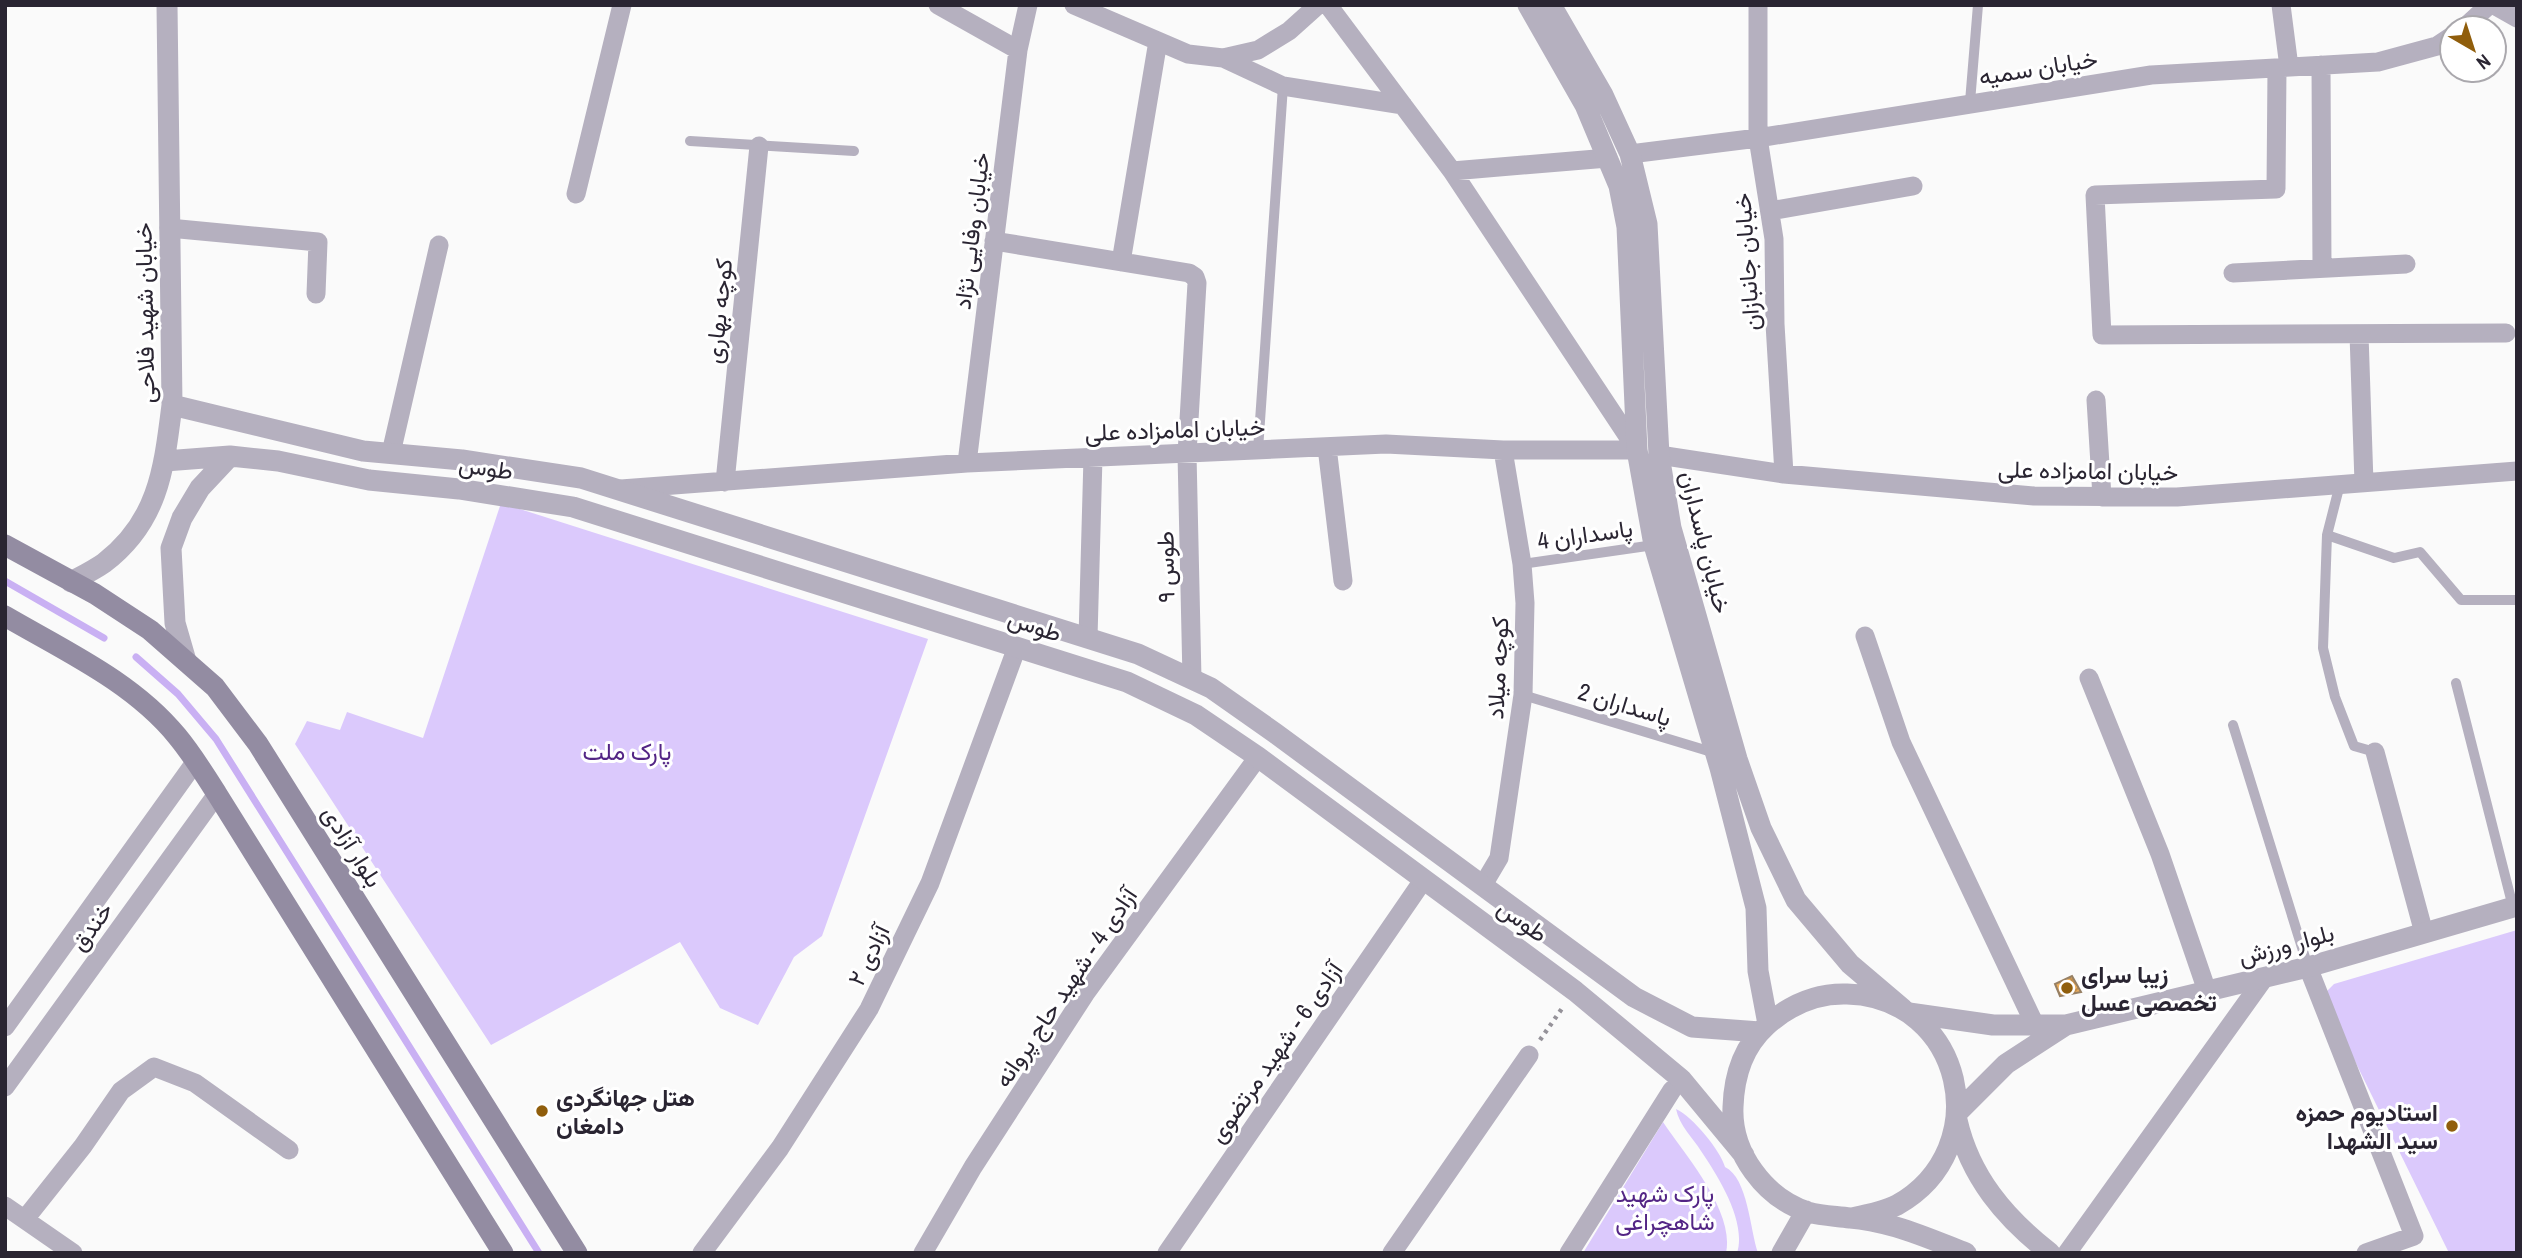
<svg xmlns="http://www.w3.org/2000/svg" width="2522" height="1258" font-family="'Archivo Narrow',Vazirmatn,sans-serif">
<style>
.green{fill:#dbc9fc}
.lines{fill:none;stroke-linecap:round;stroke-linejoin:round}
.stream{stroke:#c9b0f3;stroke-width:7}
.building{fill:url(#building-cross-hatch);stroke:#967f63;stroke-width:2}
.path{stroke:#959299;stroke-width:4.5;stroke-dasharray:3.5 5;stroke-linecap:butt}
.service{stroke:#b5b0bf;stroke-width:10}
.minor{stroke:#b5b0bf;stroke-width:19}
.tertiary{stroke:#b5b0bf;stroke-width:21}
.secondary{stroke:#938ca2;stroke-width:21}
.poi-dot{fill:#905e0c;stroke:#fff;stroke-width:2.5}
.labels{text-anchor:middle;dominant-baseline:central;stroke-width:6;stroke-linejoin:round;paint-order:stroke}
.street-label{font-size:24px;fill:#2a2532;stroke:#fff}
.park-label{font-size:24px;fill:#532585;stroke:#fff}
.poi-label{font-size:24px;font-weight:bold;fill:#2a2532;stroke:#fff;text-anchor:start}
</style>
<defs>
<pattern id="building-cross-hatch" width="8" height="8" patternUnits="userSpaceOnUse" patternTransform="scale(1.75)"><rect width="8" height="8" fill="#ebae5d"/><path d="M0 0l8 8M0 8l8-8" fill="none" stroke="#bf8d4d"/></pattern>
</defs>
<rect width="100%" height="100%" fill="#fafafa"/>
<!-- green -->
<path class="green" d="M501,503L928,639L822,936L794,957L758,1025L720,1008L680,942L491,1045L295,744L307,721L340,730L347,712L423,738Z
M2517,930V1253H2449L2325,1000L2327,991L2334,984Z
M1676,1109C1693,1117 1720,1150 1725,1167C1748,1178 1750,1230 1758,1253H1737C1747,1222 1718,1176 1701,1151C1693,1138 1679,1125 1676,1109Z
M1663,1122C1685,1155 1735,1211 1726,1253H1583Z"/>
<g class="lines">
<!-- stream -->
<path class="stream" d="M5,581L104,638
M136,657L178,694L216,739L539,1253"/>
</g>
<!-- building -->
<path class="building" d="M2072,976L2081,992L2060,996L2055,984Z"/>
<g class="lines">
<!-- path -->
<path class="path" d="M1540,1040L1563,1007"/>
<!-- service -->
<path class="service" d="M1970,102L1978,5
M690,141L854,151
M1258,450L1283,86
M2340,484L2327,535L2323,648L2335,697L2354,746L2375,752
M2327,535L2394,558L2420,552L2461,600H2517
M1522,564L1654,545
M2456,683L2513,907
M1523,695L1715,753
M2233,725L2308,967"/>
<!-- minor -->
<path class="minor" d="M938,5L1018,50
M1074,5L1188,54L1223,58L1258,50L1289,31L1318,5
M1328,5L1452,171L1637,450
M1758,5V138L1774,239L1775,324L1784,474
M2281,5L2289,67
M2494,5L2517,18
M2464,28L2489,5
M1223,58L1283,86L1403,105
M2321,65L2322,268
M2277,68L2276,189L2095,195L2102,335L2506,333
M1630,154L1758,138L2151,75L2378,62L2437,46L2452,36
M1452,171L1608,158
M576,194L622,5
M1770,211L1913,186
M169,228L318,242L316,294
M994,241L1189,273L1195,277L1197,283L1187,454L1192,679
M1121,262L1158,41
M2233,273L2406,264
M2359,334L2364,483
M2096,400L2102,497
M1327,447L1343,581
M391,453L439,245
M1659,455L1784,474L2034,496L2177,497L2517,471
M967,463L1018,50L1028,5
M725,482L759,146
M621,489L967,463L1386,444L1503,450H1637
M1865,636L1901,742L2035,1025
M1088,638L1093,457
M2089,678L2160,854L2207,991
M2375,752L2424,933
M1483,885L1499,858L1523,695L1525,603L1522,564L1503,450
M2308,967L2414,1236L2366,1253
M5,1027L196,761
M5,1087L217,794
M5,1206L73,1253
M25,1219L83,1146L121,1091L154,1067L195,1083L289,1150
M702,1253L780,1148L869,1009L930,883L1017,647
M923,1253L973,1167L1085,994L1258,757
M1167,1253L1424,879
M1392,1253L1529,1055
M1569,1253L1672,1090
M2067,1253L2265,977"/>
<!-- tertiary -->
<path class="tertiary" d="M1528,5L1585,105L1619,186L1627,227L1637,450L1654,545L1720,768L1756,908L1758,971L1768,1024
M1551,5L1603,95L1630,154L1647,224L1659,455L1671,528L1737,759L1761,828L1796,900L1850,964L1903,1009
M172,405L363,451L462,460L581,478L1138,654L1211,688L1275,733L1634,997L1692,1027L1760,1032
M165,461L230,456L278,461L369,480L459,489L573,507L1127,682L1196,715L1258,757L1575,991L1681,1079L1744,1155
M71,582C82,576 94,570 104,563C159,521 164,468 172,405L167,5
M186,661L175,623L171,548L182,518L200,488L230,456
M1909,1013L1993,1025H2066L2308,967L2517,906
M1957,1113L2006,1064L2066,1025
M1957,1120C1970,1177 2005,1218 2050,1253
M1852,1218C1867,1215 1883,1212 1897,1205C1998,1148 1963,997 1847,994C1816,993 1788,1006 1766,1026C1743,1047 1734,1077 1733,1107C1731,1153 1765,1198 1808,1212C1822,1216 1835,1216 1850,1218C1865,1219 1882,1223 1896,1227C1920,1234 1943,1244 1966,1253
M1782,1253L1806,1211"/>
<!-- secondary -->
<path class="secondary" d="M5,545L95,594L150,630L215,687L258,744L577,1253
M5,616C65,651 133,682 177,736C192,754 205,775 217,794L503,1253"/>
</g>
<!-- markers -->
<g class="poi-dot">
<circle cx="2067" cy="988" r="7"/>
<circle cx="542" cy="1111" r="7"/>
<circle cx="2452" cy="1126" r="7"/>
</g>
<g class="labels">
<!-- street labels -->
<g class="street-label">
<text transform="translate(2038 67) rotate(-9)">خیابان سمیه</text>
<text transform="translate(971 231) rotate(-83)">خیابان وفایی نژاد</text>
<text transform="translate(1746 262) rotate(-94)">خیابان جانبازان</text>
<text transform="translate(718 311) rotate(-84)">کوچه بهاری</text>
<text transform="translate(144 313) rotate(-91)">خیابان شهید فلاحی</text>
<text transform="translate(1175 429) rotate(-2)">خیابان امامزاده علی</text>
<text transform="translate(486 467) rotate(8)">طوس</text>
<text transform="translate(2088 470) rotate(1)">خیابان امامزاده علی</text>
<text transform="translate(1585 534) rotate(-8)">پاسداران 4</text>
<text transform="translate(1706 542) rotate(76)">خیابان پاسداران</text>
<text transform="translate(1165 567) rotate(-91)">طوس ۹</text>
<text transform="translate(1035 625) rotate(18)">طوس</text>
<text transform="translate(1497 668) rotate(-87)">کوچه میلاد</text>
<text transform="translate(1625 704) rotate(17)">پاسداران 2</text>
<text transform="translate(353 846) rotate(58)">بلوار آزادی</text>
<text transform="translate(1523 920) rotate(36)">طوس</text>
<text transform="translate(91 926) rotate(-54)">خندق</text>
<text transform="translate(2286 944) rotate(-15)">بلوار ورزش</text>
<text transform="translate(868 955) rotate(-64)">آزادی ۲</text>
<text transform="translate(1065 987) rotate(-56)">آزادی 4 - شهید حاج پروانه</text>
<text transform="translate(1275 1052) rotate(-55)">آزادی 6 - شهید مرتضوی</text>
</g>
<!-- park labels -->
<g class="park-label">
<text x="627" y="751">پارک ملت</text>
<text x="1665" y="1193">پارک شهید<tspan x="1665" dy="28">شاهچراغی</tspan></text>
</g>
<!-- poi labels -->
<g class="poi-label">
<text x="2081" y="974">زیبا سرای<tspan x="2081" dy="28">تخصصی عسل</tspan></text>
<text x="556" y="1097">هتل جهانگردى<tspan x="556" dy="28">دامغان</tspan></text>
<text x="2438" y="1112" text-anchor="end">استادیوم حمزه<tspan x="2438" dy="28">سید الشهدا</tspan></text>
</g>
</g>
<!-- border -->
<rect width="2522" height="1258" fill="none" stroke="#2a2532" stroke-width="14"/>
<!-- north arrow -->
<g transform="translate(2473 49) rotate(141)"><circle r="33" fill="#ffffff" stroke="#aaa8ad" stroke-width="2"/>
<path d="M0-5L12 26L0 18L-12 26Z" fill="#905e0c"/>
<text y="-10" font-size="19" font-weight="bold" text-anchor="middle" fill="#2a2532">N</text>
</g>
</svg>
